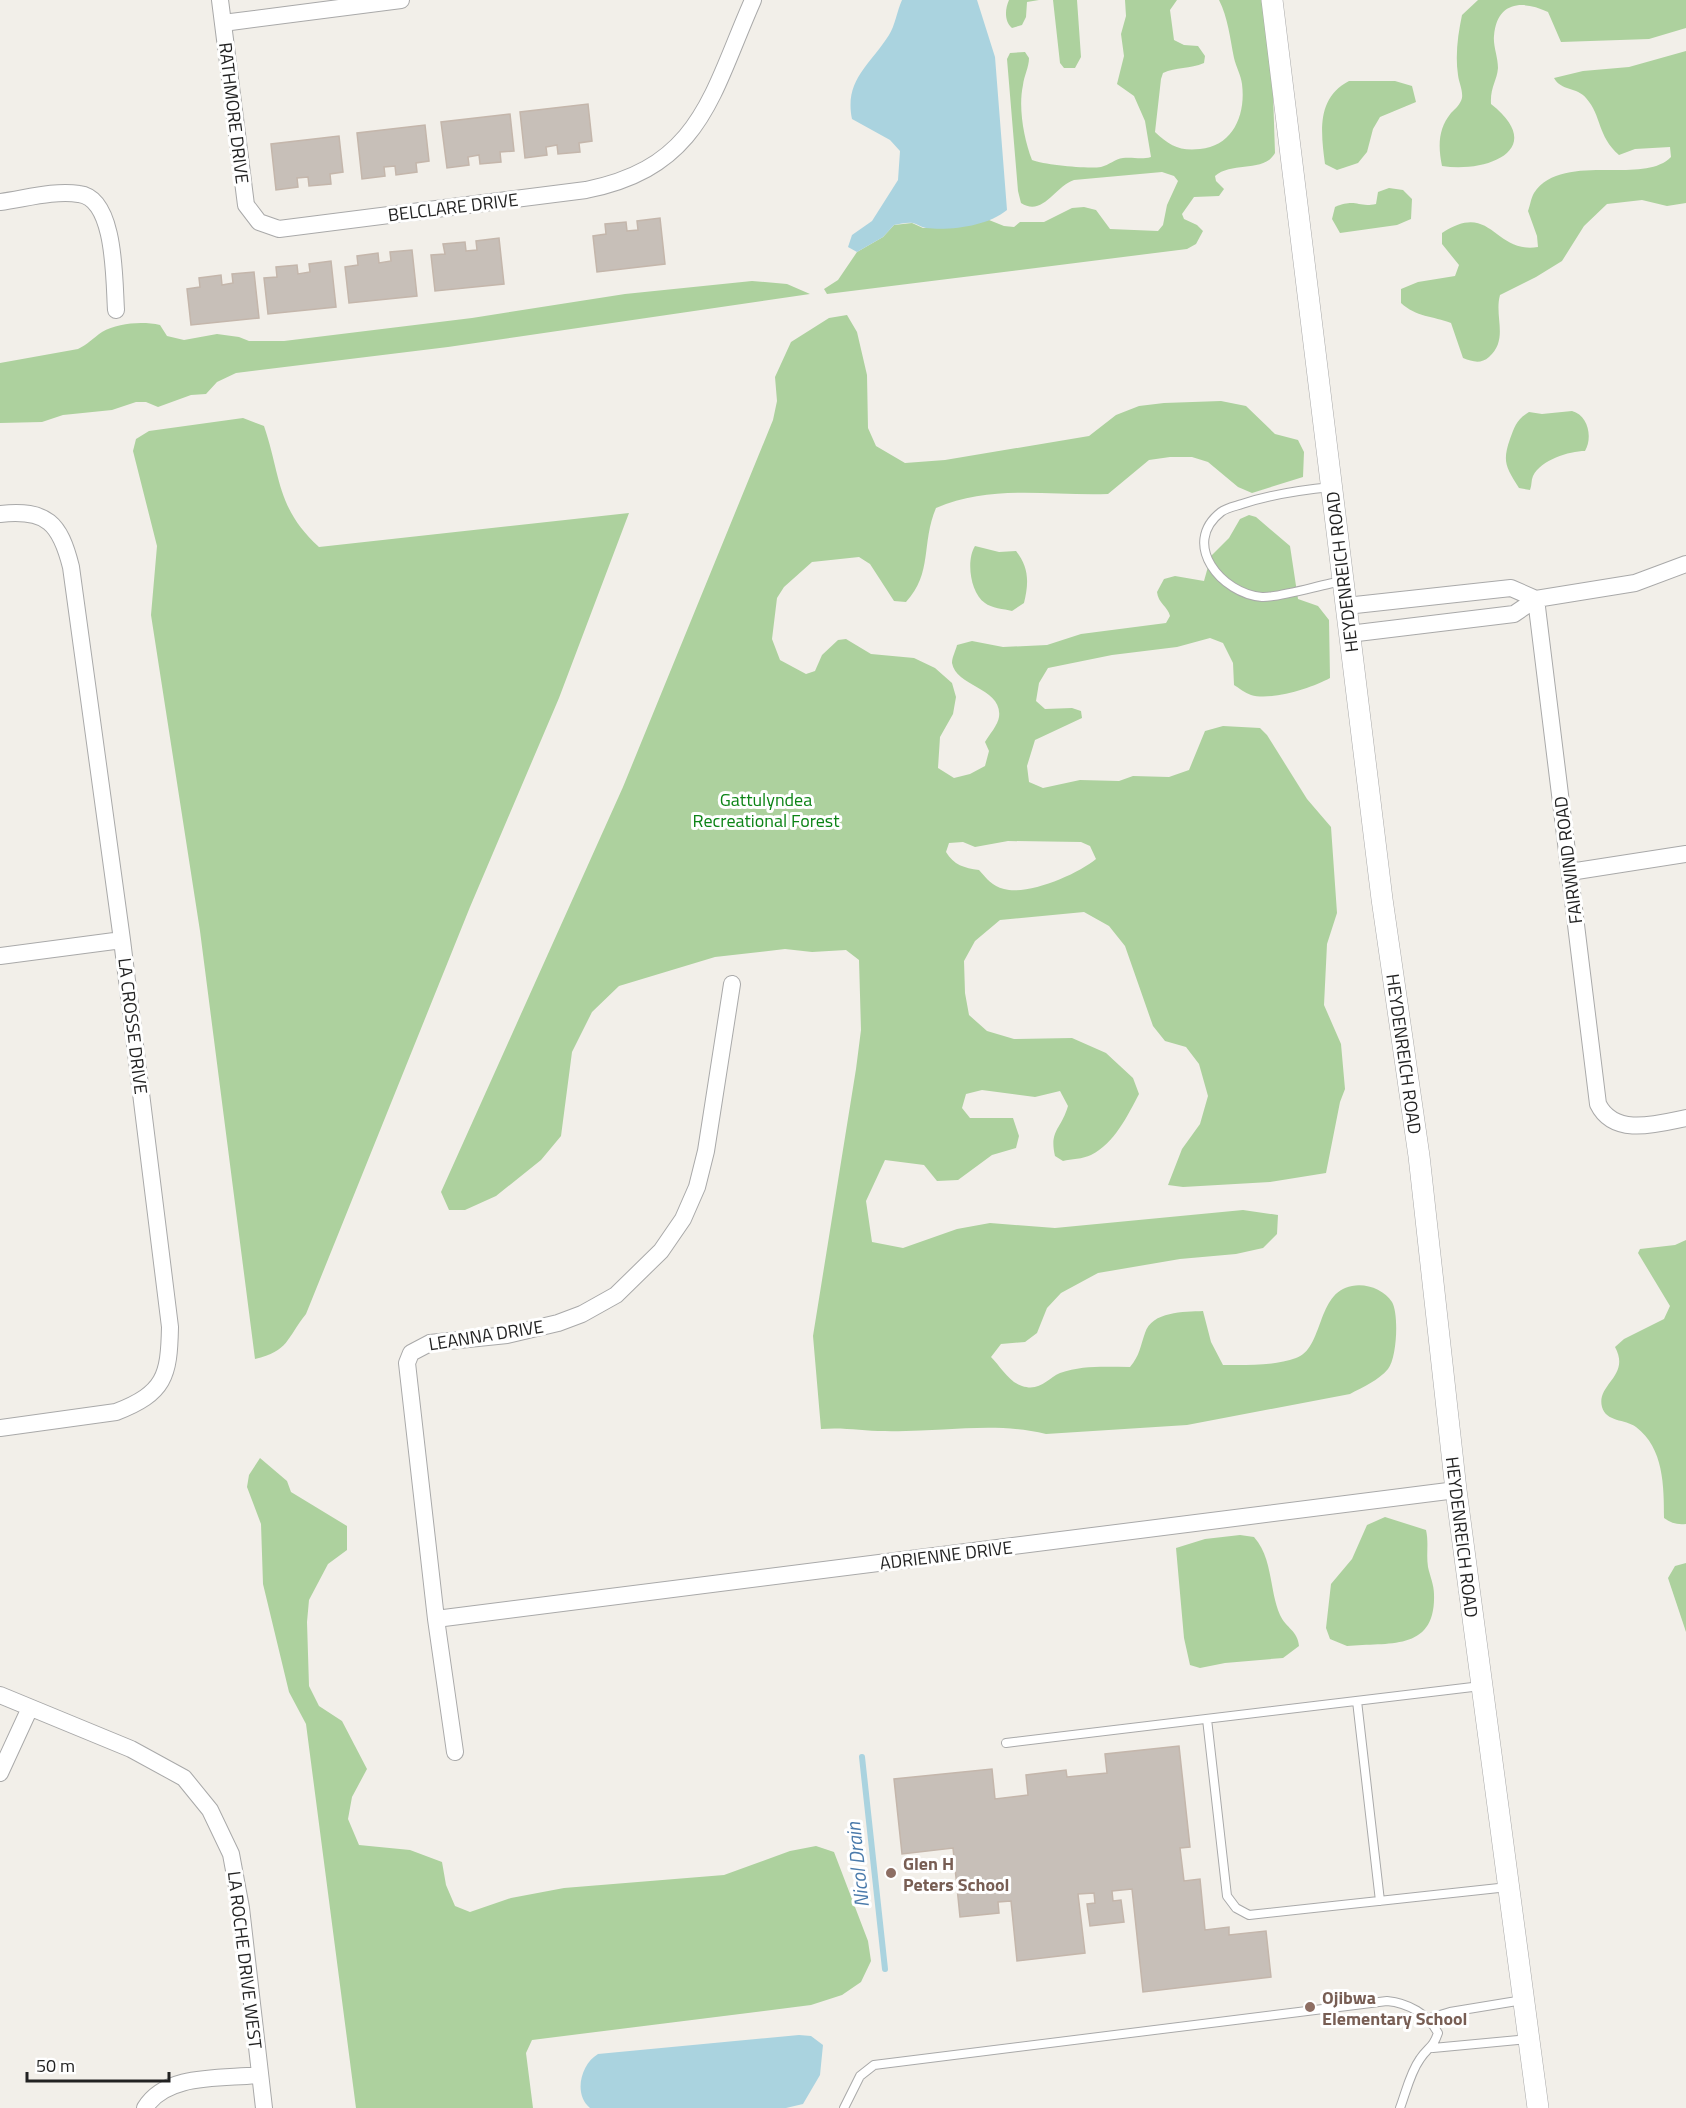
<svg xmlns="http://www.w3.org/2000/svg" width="1686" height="2108" font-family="'Titillium Web',sans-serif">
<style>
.forest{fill:#add19e;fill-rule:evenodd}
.water{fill:#aad3df}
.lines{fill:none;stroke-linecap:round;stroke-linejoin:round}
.stream{stroke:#aad3df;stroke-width:6}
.building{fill:#c7bfb8;stroke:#c4b6ab;stroke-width:1.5}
.service-casing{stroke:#a9a9a9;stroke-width:10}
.minor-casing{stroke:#a9a9a9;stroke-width:18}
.tertiary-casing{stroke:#a9a9a9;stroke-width:22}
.service{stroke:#fff;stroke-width:8}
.minor{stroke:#fff;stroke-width:16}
.tertiary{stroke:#fff;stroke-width:21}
.education-dot{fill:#8d6e63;stroke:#fff;stroke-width:2}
.labels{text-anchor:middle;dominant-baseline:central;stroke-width:6;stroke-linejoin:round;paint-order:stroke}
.street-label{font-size:18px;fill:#222;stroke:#fff}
.park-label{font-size:18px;fill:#0c8416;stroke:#fff}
.education-label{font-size:18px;font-weight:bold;fill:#785e54;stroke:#fff;text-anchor:start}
.water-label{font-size:20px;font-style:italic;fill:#4a7aab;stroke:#fff}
</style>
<rect width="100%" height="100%" fill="#f2efe9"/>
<!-- forest -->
<path class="forest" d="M1009,0H1039L1027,2L1026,17L1022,25L1012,28C1004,21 1005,9 1009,0Z
M1053,0H1077L1081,57L1075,68H1064L1060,63Z
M1125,0H1177L1170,10L1174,40L1184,45L1198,46L1205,56L1204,63C1190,69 1176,67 1163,73L1161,79L1155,132C1170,146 1179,151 1200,149C1233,146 1246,115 1242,84C1241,75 1236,67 1234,58C1230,38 1228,18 1219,0H1261L1271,34L1275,153C1264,173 1232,161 1215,176L1216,181L1224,189L1219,196L1194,197L1182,214L1184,219L1197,225L1203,231L1196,244L1187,249L827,294L824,289L838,280L857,252L883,237L894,225L912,223L923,228H936L989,220L1004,226L1014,227L1020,222H1044L1072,208L1084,207L1096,210L1110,229L1158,231L1163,225L1167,205L1178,181L1174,176L1162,172L1074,180C1054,187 1043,217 1021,203L1018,191L1007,59L1010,53L1025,52L1029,58C1029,67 1024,76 1023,85C1018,108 1024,139 1032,160C1045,165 1088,169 1101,167C1109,165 1115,159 1123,158C1134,157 1141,160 1151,157L1145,121L1134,96L1117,84L1124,56L1121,34L1126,16Z
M1478,0H1686V28L1649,39L1561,42L1548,12C1523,0 1497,1 1494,36C1493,46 1498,57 1498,68C1497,81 1490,87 1491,104C1548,149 1488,173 1442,166C1438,146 1438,129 1451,113C1456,108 1460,105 1462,98C1463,90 1459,83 1458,75C1455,55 1458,34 1462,15Z
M1686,51V203L1667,206L1642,200L1607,204L1584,226L1562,261L1536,277L1500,295C1494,317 1509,339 1489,357C1481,364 1473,362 1463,358L1451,323C1433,316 1416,317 1401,303V289L1418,282L1455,276L1459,265L1442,244V233C1492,200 1493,254 1538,247L1537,236L1528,211C1530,206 1531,198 1534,193C1562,151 1643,186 1671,157L1670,147L1635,149L1619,155C1597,136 1602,116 1586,98C1577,87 1561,91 1554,78L1583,71L1629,67Z
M1349,81H1395L1412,86L1416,102L1380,117L1373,129L1367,152L1358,163L1337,170L1325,164C1321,133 1316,98 1349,81Z
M1389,188L1403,190L1412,199L1411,219L1397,225L1340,233L1332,219L1335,207C1357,198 1357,208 1376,204L1378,192Z
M752,281L787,284L810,294L448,347L236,373L217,382L206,394L191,395L158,407L146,402H136L112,410L63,415L42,422L0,423V363L78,349C87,345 93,338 102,332C118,323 142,321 160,325L167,336L184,340L217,334L239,337L249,341H284L472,318L625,294Z
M847,315L857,332L867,375L868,428L876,446L905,463L945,460L1089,436L1116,415L1139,406L1164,403L1221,401L1246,406L1275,434L1298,440L1304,452L1303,477L1252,493L1238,487L1208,462L1192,457H1170L1149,460L1108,494C1049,496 991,484 936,508C921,543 933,573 906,602L894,601L870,564L859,557L812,562L784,587L777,598L772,639L780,660L806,674L815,671L822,655L838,640L846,639L871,654L914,658L935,668L952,683L956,697L953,714L940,737L938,768L954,778L970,774L985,766L989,751L985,742C989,735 998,725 999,717C1003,688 956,687 952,663C952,657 956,650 957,645L972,641L1003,647L1047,645L1081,634L1166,623L1170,616C1168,607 1158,603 1157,592L1164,579L1175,576L1204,581L1211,556L1229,538L1240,519L1249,515L1256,517L1290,546L1298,599L1318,606L1329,620L1330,678C1312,688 1271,701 1251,695C1245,693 1239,688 1234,685L1233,663L1223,643L1210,638L1177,647L1112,655L1048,668L1039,683L1036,701L1045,709L1072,708L1081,711L1082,718L1035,740L1027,766L1029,782L1043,788L1080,780L1119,781L1133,776L1169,777L1189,770L1205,731L1223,726L1260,728L1267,735L1307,799L1331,827L1337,913L1327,944L1324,1005L1341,1044L1345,1089L1340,1102L1326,1173L1270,1182L1183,1187L1168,1185L1182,1149L1200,1124L1208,1096L1199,1064L1186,1047L1165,1041L1153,1026L1125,946L1109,926L1084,912L1000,920L975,941L964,961L965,993L969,1015L987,1031L1014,1039L1072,1038L1106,1053L1133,1078L1139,1094C1128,1115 1114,1144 1091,1155C1083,1159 1071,1159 1063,1161L1055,1156C1049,1130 1061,1130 1068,1106L1060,1091L1035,1097L982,1090L966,1094L962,1108L970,1118H1013L1019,1136L1016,1148L992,1155L958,1180L937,1181L924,1165L885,1160L866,1201L872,1242L903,1248L957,1229L990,1223L1055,1228L1243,1210L1278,1215L1277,1234L1263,1248L1236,1254L1180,1259L1098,1273L1061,1293L1047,1308L1037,1333L1025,1342L1001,1344L991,1357C1000,1366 1009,1382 1022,1386C1040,1392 1048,1378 1060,1373C1083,1365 1106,1367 1130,1367C1140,1355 1140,1347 1145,1333C1152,1311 1184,1312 1203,1311L1211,1342L1223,1365C1246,1365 1274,1366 1296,1358C1324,1349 1316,1292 1352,1286C1367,1283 1384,1290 1392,1302C1399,1314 1397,1358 1388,1369C1379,1380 1363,1387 1350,1394L1187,1425L1046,1434C993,1421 939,1433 885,1431C862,1431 844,1427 821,1429L813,1336L856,1069L861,1030L859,960L846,950L812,952L785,949L715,957L619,986L592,1012L572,1052L561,1136L541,1160L496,1196L465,1210H449L441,1192L623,787L773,420L777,401L775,377L791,342L829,318ZM1008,841L1081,842L1090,846L1096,859C1078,874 1028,896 1004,889C992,886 987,879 979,870C964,868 954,865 946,852L949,843L963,842L975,847Z
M1572,411C1588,415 1593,437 1585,451C1569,451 1541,460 1533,476C1531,480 1532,485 1530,490L1519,488C1506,467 1502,462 1510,439C1515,426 1516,420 1529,412L1542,414Z
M243,418L264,426C281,476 276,508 319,547L629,513L559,698L470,907L306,1314C286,1339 289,1351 255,1359L200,931L151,615L157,546L133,451L136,439L149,431Z
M975,546L999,552L1016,551C1029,567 1029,583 1024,603L1012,611C1004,609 991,608 985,603C970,593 966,560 975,546Z
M1686,1240V1524C1677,1525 1671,1523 1664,1518C1664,1487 1664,1448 1636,1427C1625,1419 1606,1422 1602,1407C1596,1384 1631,1376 1615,1347L1624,1339L1664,1319L1670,1306L1638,1253L1640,1249L1675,1245Z
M260,1458L287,1481L291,1492L347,1526V1550L328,1564L309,1600L307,1622L309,1686L319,1706L342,1721L367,1769L352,1797L348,1819L359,1845L410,1850L442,1862L446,1885L455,1906L470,1912L511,1898L564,1888L724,1875L790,1851L816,1846L834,1852L868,1941L871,1961L861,1982L842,1995L811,2005L532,2040L526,2053L533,2108H356L306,1724L289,1692L263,1584L261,1524L247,1487L249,1475Z
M1385,1517L1426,1530C1429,1543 1426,1554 1428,1567C1430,1576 1434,1585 1434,1594C1436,1652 1389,1642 1347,1646L1330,1639L1326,1628L1331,1584L1352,1559L1367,1525Z
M1240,1535L1254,1537C1273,1558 1269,1590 1280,1615C1286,1628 1298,1631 1299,1646L1283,1658L1225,1663L1200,1668L1190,1665L1184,1638L1176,1548L1205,1539Z
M1686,1563V1632L1668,1578L1675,1566Z"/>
<!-- water -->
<path class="water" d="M902,0H977L995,57L1007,210C988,226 950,231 926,228C921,227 917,224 913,223C907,222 900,224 894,225L883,237L857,252L848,247L852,235L872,221L898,180L900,151L890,140L852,119C844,80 870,65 889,35C895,26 897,11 902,0Z
M799,2035L811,2036L823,2045L820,2075L803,2104L786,2108H590C573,2094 581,2064 598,2054Z"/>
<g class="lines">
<!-- stream -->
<path class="stream" d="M862,1757L885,1969"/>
</g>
<!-- building -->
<path class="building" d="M588,104L592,141L579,143L580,152L558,154L557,145L546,147L547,155L525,158L520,112Z
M510,114L514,151L500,152L501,162L480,164L479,155L468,157L469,165L447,168L441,122Z
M425,125L429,161L416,163L417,172L396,175L395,166L384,167L385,176L362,179L357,133Z
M339,136L343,172L330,174L331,184L309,186L308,177L297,178L298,187L276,190L271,144Z
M660,218L665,264L597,272L593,236L606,234L605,224L626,222L627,231L638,230L637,221Z
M499,238L504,284L435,291L431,255L445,254L443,244L465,242L466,251L477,250L476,241Z
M412,250L417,296L349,303L345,267L358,265L357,256L378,253L379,263L391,261L390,252Z
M331,261L336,307L268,314L264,278L277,277L276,267L297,265L298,274L310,272L309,264Z
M254,272L259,318L191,325L187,289L200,287L199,278L221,275L222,285L233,283L232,274Z
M1179,1746L1190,1847L1180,1848L1184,1881L1200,1879L1205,1930L1229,1927V1935L1266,1931L1271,1977L1143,1992L1132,1889L1112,1891L1113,1901L1121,1900L1124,1922L1090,1926L1087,1904L1095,1903L1094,1893L1078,1894L1085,1953L1017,1961L1011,1901L998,1902L999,1913L960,1917L953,1848L902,1854L894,1779L992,1769L995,1799L1028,1795L1026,1775L1066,1770L1067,1777L1107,1773L1105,1754Z"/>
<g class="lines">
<defs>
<path id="service" d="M1332,487C1300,490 1272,494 1242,504C1236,506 1226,508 1221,512C1180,544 1222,594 1262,597C1278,598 1323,584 1343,581
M1357,1701L1380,1901
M1207,1719L1227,1896L1236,1908L1249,1915L1508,1887
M1006,1743L1481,1686
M1430,2018L1450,2012L1523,2000
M1433,2048L1528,2039
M844,2108L860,2076L874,2065L1387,2001C1408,2003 1428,2014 1438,2033C1433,2048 1428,2047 1420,2059C1410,2073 1406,2092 1400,2108"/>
<path id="minor" d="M220,0L246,205L259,222L279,229L586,190C701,167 711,95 753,0
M223,23L401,0
M0,202C24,199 54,190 79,194C116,198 114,281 116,310
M0,514C47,509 60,523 71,567L122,940L170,1327C169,1376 165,1393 116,1412L0,1428
M1536,599L1598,1104C1614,1137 1657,1124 1686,1118
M1346,606L1511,588L1536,599
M1349,634L1514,614L1536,599L1635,583L1686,564
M1570,872L1686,854
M0,956L122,940
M436,1619L1456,1490
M0,1695L131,1749L184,1778L210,1810L231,1854L241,1908L264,2108
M455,1752L436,1619L407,1363L411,1353L430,1343L507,1335L558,1323L582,1314L616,1295L661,1251L683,1219L697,1187L706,1151L732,984
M0,1773L29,1710
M145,2108C166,2073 222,2079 259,2075"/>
<path id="tertiary" d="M1272,0L1382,899L1419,1156L1456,1490L1538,2108"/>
</defs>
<!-- service casing -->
<use href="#service" class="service-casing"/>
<!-- minor casing -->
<use href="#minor" class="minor-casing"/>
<!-- tertiary casing -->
<use href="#tertiary" class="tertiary-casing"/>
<!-- service -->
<use href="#service" class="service"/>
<!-- minor -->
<use href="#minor" class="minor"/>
<!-- tertiary -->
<use href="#tertiary" class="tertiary"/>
</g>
<!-- markers -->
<g class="education-dot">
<circle cx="891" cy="1873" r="6"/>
<circle cx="1310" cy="2007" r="6"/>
</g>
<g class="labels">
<!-- street labels -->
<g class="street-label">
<text transform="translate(234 113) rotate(83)">RATHMORE DRIVE</text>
<text transform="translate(453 207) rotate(-7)">BELCLARE DRIVE</text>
<text transform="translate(1342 572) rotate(-97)">HEYDENREICH ROAD</text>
<text transform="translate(1568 860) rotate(-97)">FAIRWIND ROAD</text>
<text transform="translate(133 1026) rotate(83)">LA CROSSE DRIVE</text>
<text transform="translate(1404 1054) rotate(82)">HEYDENREICH ROAD</text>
<text transform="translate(486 1335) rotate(-9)">LEANNA DRIVE</text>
<text transform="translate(1462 1537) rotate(83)">HEYDENREICH ROAD</text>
<text transform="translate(946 1555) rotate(-7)">ADRIENNE DRIVE</text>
<text transform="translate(245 1960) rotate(83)">LA ROCHE DRIVE WEST</text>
</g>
<!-- park labels -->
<g class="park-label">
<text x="766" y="799">Gattulyndea<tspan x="766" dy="21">Recreational Forest</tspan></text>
</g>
<!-- education labels -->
<g class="education-label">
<text x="903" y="1863">Glen H<tspan x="903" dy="21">Peters School</tspan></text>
<text x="1322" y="1997">Ojibwa<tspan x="1322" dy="21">Elementary School</tspan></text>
</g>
<!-- water labels -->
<g class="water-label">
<text transform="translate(857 1865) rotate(-96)">Nicol Drain</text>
</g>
</g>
<!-- scale -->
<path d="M27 2072v9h142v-9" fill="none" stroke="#222222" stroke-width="3"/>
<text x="36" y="2072" font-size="18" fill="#222222" stroke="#ffffff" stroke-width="4.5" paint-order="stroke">50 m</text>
</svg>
